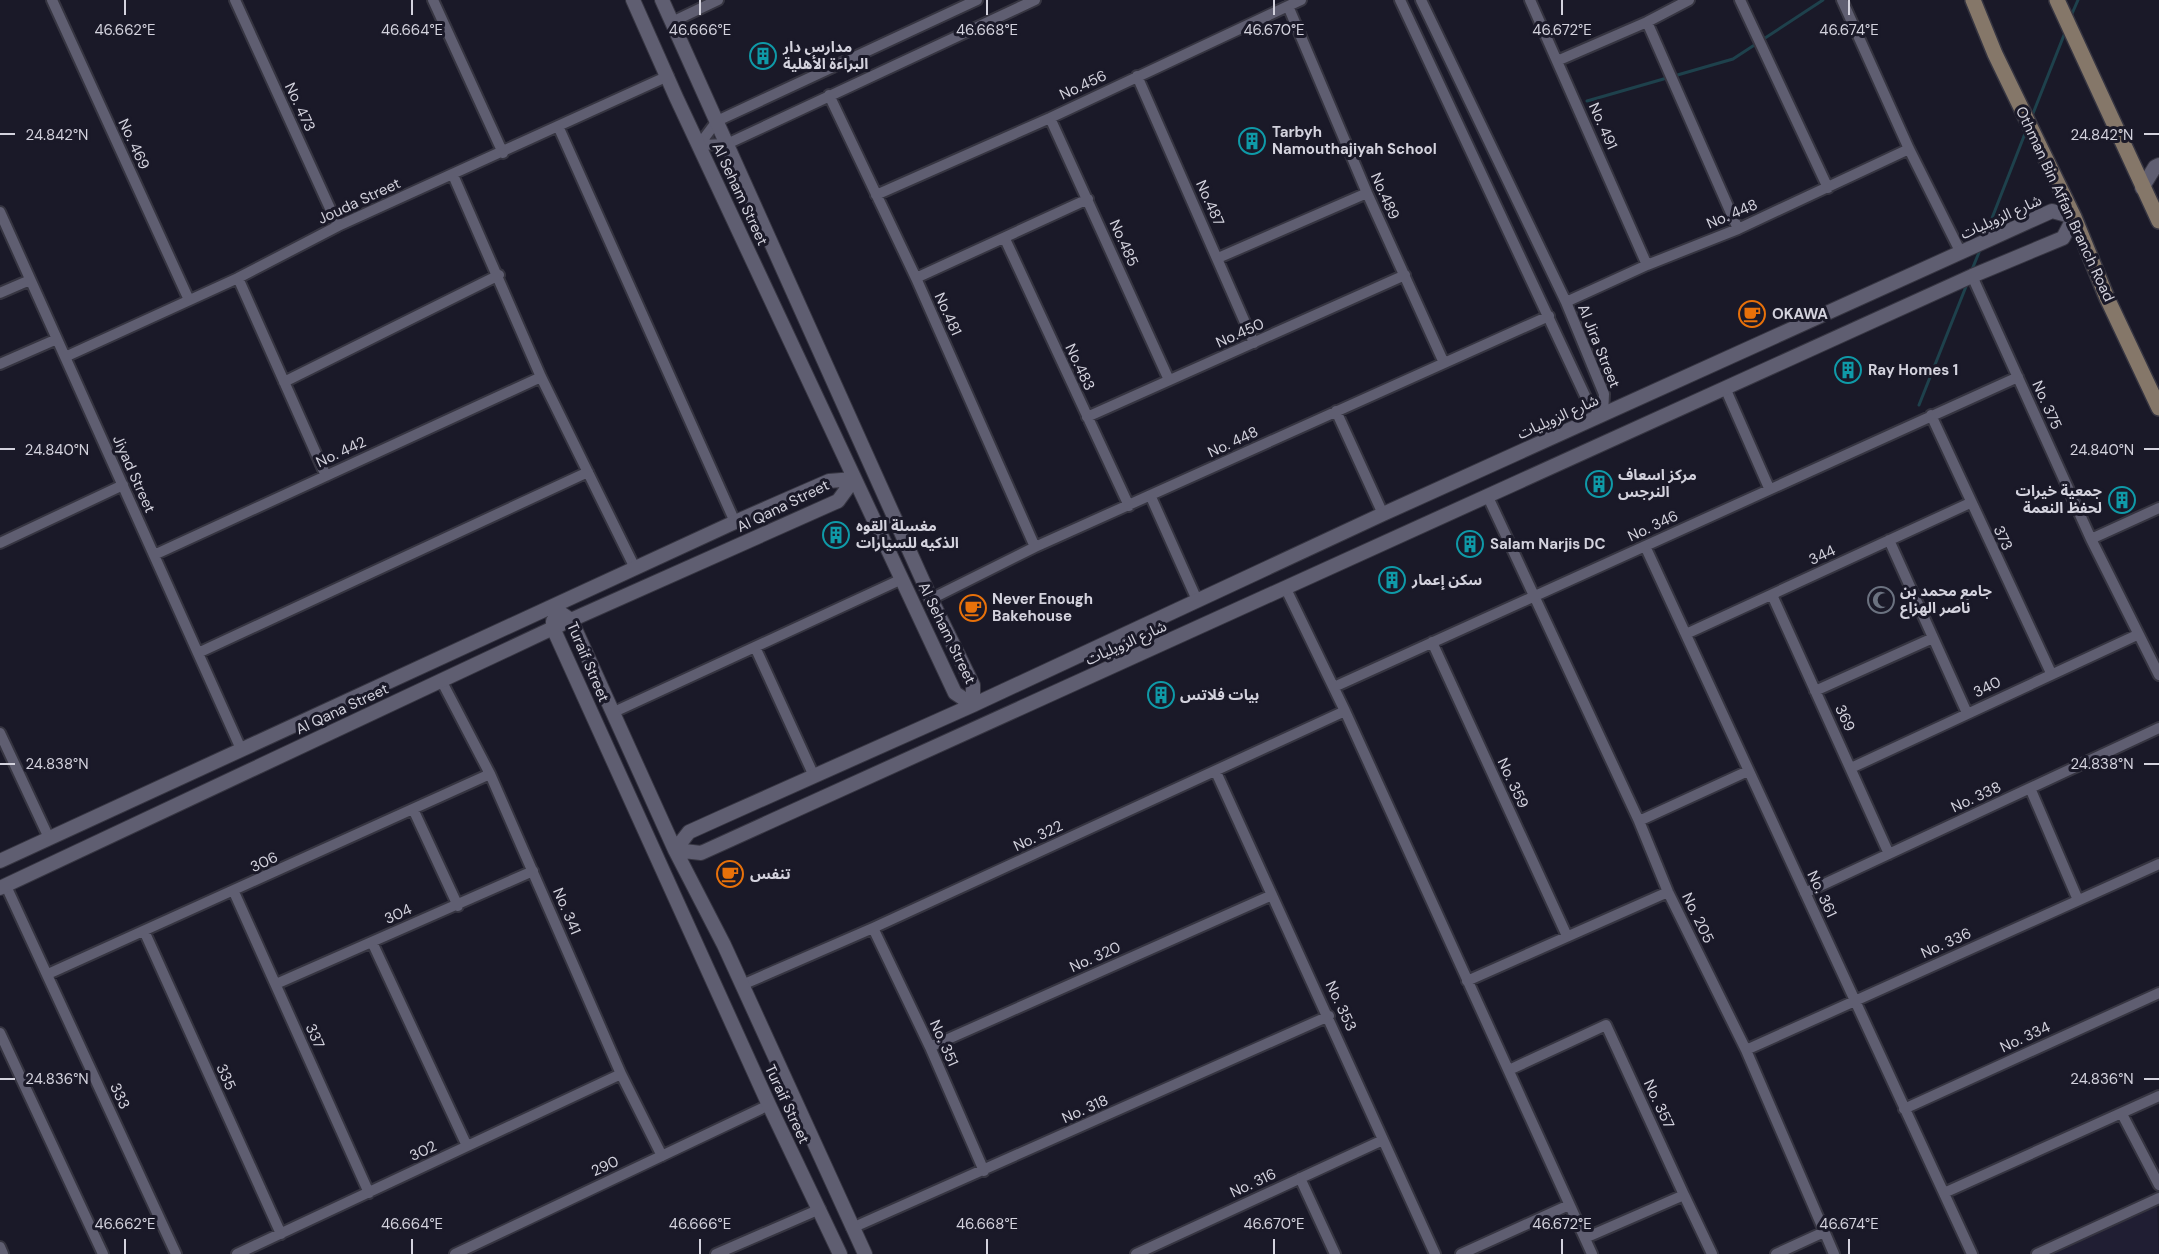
<svg xmlns="http://www.w3.org/2000/svg" width="2159" height="1254" font-family="'DM Sans','Noto Sans Arabic',sans-serif">
<style>
.built{fill:#201e33}
.lines{fill:none;stroke-linecap:round;stroke-linejoin:round}
.stream{stroke:#1e414c;stroke-width:3}
.minor-casing{stroke:#363541;stroke-width:14}
.tertiary-casing{stroke:#363541;stroke-width:16}
.secondary-casing{stroke:#363541;stroke-width:18}
.minor{stroke:#5f5e71;stroke-width:10}
.tertiary{stroke:#5f5e71;stroke-width:14}
.secondary{stroke:#857769;stroke-width:15}
.ticks{fill:none;stroke:#d3d2dd;stroke-width:2}
.labels{text-anchor:middle;dominant-baseline:central;stroke-width:6;stroke-linejoin:round;paint-order:stroke}
.poi-label{font-size:15px;font-weight:bold;fill:#d3d2dd;stroke:#1a1928;text-anchor:start}
.street-label{font-size:15px;fill:#d3d2dd;stroke:#1a1928}
.ticks-label{font-size:15px;text-anchor:middle;fill:#d3d2dd;stroke:#1a1928;stroke-width:6;stroke-linejoin:round;paint-order:stroke}
</style>
<rect width="100%" height="100%" fill="#1a1928"/>
<!-- built -->
<path class="built" d="M2157,1204L2159,1254H2054Z"/>
<g class="lines">
<!-- stream -->
<path class="stream" d="M2071,16L2078,0
M1587,101L1733,59L1823,0
M2032,116L2066,30
M1985,236L2026,131
M1971,272L1980,250
M1919,405L1967,284"/>
<defs>
<path id="minor" d="M52,0L189,300
M235,0L338,226
M433,0L503,153
M1400,0L1588,402L1603,415
M1421,0L1566,302L1604,394L1603,415
M1530,0L1647,265
M1740,0L1828,188
M1842,0L1909,149L1961,253
M1288,6L1367,193L1444,363
M672,22L718,0
M1647,22L1738,229
M1557,61L1647,22L1689,0
M1137,76L1254,343
M829,95L916,278L1035,547
M1050,118L1169,380
M558,126L735,522
M699,145L727,144L1035,0
M699,145L717,121L977,0
M453,175L541,377L635,568
M876,195L1050,118L1301,0
M0,212L241,749
M1005,239L1129,506
M1218,258L1367,193
M1972,276L2091,539L2159,675
M238,278L326,476
M916,278L1088,199
M0,293L30,280
M1566,302L1647,265L1738,229L1909,149
M65,357L238,278L338,226L668,76
M0,364L57,339
M284,382L499,275
M1726,390L1769,488
M1336,411L1383,514
M1931,415L2051,673
M1087,417L1405,275
M1151,497L1197,600
M1488,497L1639,821L1668,892L1746,1050L1834,1254
M2091,539L2159,508
M1889,540L1967,713
M0,543L123,485
M1645,546L1972,1254
M154,555L541,377
M1286,589L1345,711L1592,1254
M1772,595L1889,854
M931,599L1035,547L1549,316
M1686,634L1970,503
M1432,642L1567,936
M755,647L814,776
M198,653L588,472
M441,680L490,774L621,1074L662,1156
M1334,687L2018,377
M1815,691L1933,638
M614,712L902,579
M0,733L49,838
M1851,768L2137,635
M1216,772L1435,1254
M2030,788L2078,900
M413,809L458,906
M1639,821L1748,771
M6,886L176,1254
M234,892L369,1193
M1805,893L2159,728
M873,928L930,1047L984,1171
M145,933L281,1234
M372,942L467,1146
M48,974L490,774
M1467,981L1668,892
M276,984L533,871
M742,985L873,928L1345,711
M0,1033L103,1254
M930,1047L1272,895
M1746,1050L2159,864
M1509,1070L1606,1025L1684,1195L1585,1238
M1904,1109L2159,993
M2122,1114L2159,1185
M1300,1178L1335,1254
M1944,1193L2159,1096
M1684,1195L1712,1254
M852,1228L1329,1016
M0,1247L3,1254
M237,1254L621,1074
M455,1254L769,1105
M716,1254L820,1209
M1136,1254L1383,1140
M1461,1254L1569,1205
M1776,1254L1824,1232
M2037,1254L2159,1198"/>
<path id="tertiary" d="M633,0L676,97L955,693L973,705
M662,0L931,599L973,685V705
M2142,188L2155,167L2159,165
M2052,211L2074,217L2063,238L1972,276L701,853L675,850L689,832L720,818L973,705L1383,514Z
M552,607L571,620L675,850L724,945L865,1254
M553,621V628L769,1105L840,1254
M0,861L735,522L829,481L854,479
M0,888L553,628L838,501L854,479"/>
<path id="secondary" d="M1973,0L1995,54L2074,217L2107,298L2159,408
M2057,0L2159,221"/>
</defs>
<!-- minor casing -->
<use href="#minor" class="minor-casing"/>
<!-- tertiary casing -->
<use href="#tertiary" class="tertiary-casing"/>
<!-- secondary casing -->
<use href="#secondary" class="secondary-casing"/>
<!-- minor -->
<use href="#minor" class="minor"/>
<!-- tertiary -->
<use href="#tertiary" class="tertiary"/>
<!-- secondary -->
<use href="#secondary" class="secondary"/>
</g>
<!-- ticks -->
<path class="ticks" d="M125,0V15M412,0V15M700,0V15M987,0V15M1274,0V15M1562,0V15M1849,0V15M0,134H15M2144,134H2159M0,449H15M2144,449H2159M0,764H15M2144,764H2159M0,1079H15M2144,1079H2159M125,1239V1254M412,1239V1254M700,1239V1254M987,1239V1254M1274,1239V1254M1562,1239V1254M1849,1239V1254"/>
<!-- icons -->
<defs>
<symbol id="building-ring" viewBox="-11 -11 22 22"><circle r="9.5" fill="#1a1928" stroke="#0f9aa8" stroke-width="1.5"/><path d="M-4-6H4V6H1V3H-1V6H-4ZM-2.5-4.3h1.7v1.8h-1.7ZM.8-4.3h1.7v1.8H.8ZM-2.5-1h1.7V.8h-1.7ZM.8-1h1.7V.8H.8Z" fill="#0f9aa8"/></symbol>
<symbol id="cafe-ring" viewBox="-11 -11 22 22"><circle r="9.5" fill="#1a1928" stroke="#e8710a" stroke-width="1.5"/><path d="M-5.5-4.5H6V0H3Q3 3.5 0 3.5H-2.5Q-5.5 3.5-5.5 0ZM3-3.2v2h1.7v-2ZM-6 4.5H4V6H-6Z" fill="#e8710a"/></symbol>
<symbol id="mosque-ring" viewBox="-11 -11 22 22"><circle r="9.5" fill="#1a1928" stroke="#6b7280" stroke-width="1.5"/><path d="M3.5-4.9A6 6 0 1 0 3.5 4.9A5 5 0 1 1 3.5-4.9Z" fill="#6b7280"/></symbol>
</defs>
<g fill-rule="evenodd">
<use href="#building-ring" x="748" y="41" width="30" height="30"/>
<use href="#building-ring" x="1237" y="126" width="30" height="30"/>
<use href="#cafe-ring" x="1737" y="299" width="30" height="30"/>
<use href="#building-ring" x="1833" y="355" width="30" height="30"/>
<use href="#building-ring" x="1584" y="469" width="30" height="30"/>
<use href="#building-ring" x="2107" y="485" width="30" height="30"/>
<use href="#building-ring" x="821" y="520" width="30" height="30"/>
<use href="#building-ring" x="1455" y="529" width="30" height="30"/>
<use href="#building-ring" x="1377" y="565" width="30" height="30"/>
<use href="#mosque-ring" x="1866" y="585" width="30" height="30"/>
<use href="#cafe-ring" x="958" y="593" width="30" height="30"/>
<use href="#building-ring" x="1146" y="680" width="30" height="30"/>
<use href="#cafe-ring" x="715" y="859" width="30" height="30"/>
</g>
<g class="labels">
<!-- poi labels -->
<g class="poi-label">
<text x="783" y="47">مدارس دار<tspan x="783" dy="17">البراءة الأهلية</tspan></text>
<text x="1272" y="132">Tarbyh<tspan x="1272" dy="17">Namouthajiyah School</tspan></text>
<text x="1772" y="314">OKAWA</text>
<text x="1868" y="370">Ray Homes 1</text>
<text x="1618" y="475">مركز اسعاف<tspan x="1618" dy="17">النرجس</tspan></text>
<text x="2102" y="491" text-anchor="end">جمعية خيرات<tspan x="2102" dy="17">لحفظ النعمة</tspan></text>
<text x="856" y="526">مغسلة القوه<tspan x="856" dy="17">الذكيه للسيارات</tspan></text>
<text x="1490" y="544">Salam Narjis DC</text>
<text x="1412" y="580">سكن إعمار</text>
<text x="1900" y="591">جامع محمد بن<tspan x="1900" dy="17">ناصر الهزاع</tspan></text>
<text x="992" y="599">Never Enough<tspan x="992" dy="17">Bakehouse</tspan></text>
<text x="1180" y="695">بيات فلاتس</text>
<text x="750" y="874">تنفس</text>
</g>
<!-- street labels -->
<g class="street-label">
<text transform="translate(1083 85) rotate(-25)">No.456</text>
<text transform="translate(300 107) rotate(65)">No. 473</text>
<text transform="translate(1603 126) rotate(66)">No. 491</text>
<text transform="translate(134 144) rotate(65)">No. 469</text>
<text transform="translate(740 194) rotate(65)">Al Seham Street</text>
<text transform="translate(1385 196) rotate(66)">No.489</text>
<text transform="translate(359 201) rotate(-25)">Jouda Street</text>
<text transform="translate(1210 203) rotate(66)">No.487</text>
<text transform="translate(2065 204) rotate(65)">Othman Bin Affan Branch Road</text>
<text transform="translate(1732 214) rotate(-23)">No. 448</text>
<text transform="translate(2001 217) rotate(-24)">شارع الزويليات</text>
<text transform="translate(1124 243) rotate(66)">No.485</text>
<text transform="translate(948 314) rotate(66)">No.481</text>
<text transform="translate(1240 333) rotate(-24)">No.450</text>
<text transform="translate(1599 346) rotate(68)">Al Jira Street</text>
<text transform="translate(1080 367) rotate(65)">No.483</text>
<text transform="translate(2047 405) rotate(66)">No. 375</text>
<text transform="translate(1558 417) rotate(-24)">شارع الزويليات</text>
<text transform="translate(1233 442) rotate(-25)">No. 448</text>
<text transform="translate(341 452) rotate(-25)">No. 442</text>
<text transform="translate(134 474) rotate(66)">Jiyad Street</text>
<text transform="translate(783 506) rotate(-26)">Al Qana Street</text>
<text transform="translate(1653 526) rotate(-25)">No. 346</text>
<text transform="translate(2003 538) rotate(65)">373</text>
<text transform="translate(1822 555) rotate(-25)">344</text>
<text transform="translate(947 633) rotate(64)">Al Seham Street</text>
<text transform="translate(1126 643) rotate(-24)">شارع الزويليات</text>
<text transform="translate(588 662) rotate(67)">Turaif Street</text>
<text transform="translate(1987 687) rotate(-26)">340</text>
<text transform="translate(342 709) rotate(-25)">Al Qana Street</text>
<text transform="translate(1845 718) rotate(65)">369</text>
<text transform="translate(1513 783) rotate(65)">No. 359</text>
<text transform="translate(1976 797) rotate(-25)">No. 338</text>
<text transform="translate(1038 836) rotate(-25)">No. 322</text>
<text transform="translate(264 862) rotate(-25)">306</text>
<text transform="translate(1822 894) rotate(65)">No. 361</text>
<text transform="translate(567 911) rotate(67)">No. 341</text>
<text transform="translate(398 914) rotate(-24)">304</text>
<text transform="translate(1698 918) rotate(64)">No. 205</text>
<text transform="translate(1946 943) rotate(-24)">No. 336</text>
<text transform="translate(1095 957) rotate(-24)">No. 320</text>
<text transform="translate(1341 1006) rotate(65)">No. 353</text>
<text transform="translate(315 1036) rotate(66)">337</text>
<text transform="translate(2025 1037) rotate(-25)">No. 334</text>
<text transform="translate(944 1043) rotate(66)">No. 351</text>
<text transform="translate(226 1077) rotate(66)">335</text>
<text transform="translate(120 1096) rotate(65)">333</text>
<text transform="translate(787 1104) rotate(65)">Turaif Street</text>
<text transform="translate(1659 1104) rotate(65)">No. 357</text>
<text transform="translate(1085 1109) rotate(-24)">No. 318</text>
<text transform="translate(423 1151) rotate(-25)">302</text>
<text transform="translate(605 1166) rotate(-25)">290</text>
<text transform="translate(1253 1183) rotate(-25)">No. 316</text>
</g>
</g>
<g class="ticks-label">
<text x="125" y="35">46.662°E</text>
<text x="412" y="35">46.664°E</text>
<text x="700" y="35">46.666°E</text>
<text x="987" y="35">46.668°E</text>
<text x="1274" y="35">46.670°E</text>
<text x="1562" y="35">46.672°E</text>
<text x="1849" y="35">46.674°E</text>
<text x="57" y="140">24.842°N</text>
<text x="2102" y="140">24.842°N</text>
<text x="57" y="455">24.840°N</text>
<text x="2102" y="455">24.840°N</text>
<text x="57" y="769">24.838°N</text>
<text x="2102" y="769">24.838°N</text>
<text x="57" y="1084">24.836°N</text>
<text x="2102" y="1084">24.836°N</text>
<text x="125" y="1229">46.662°E</text>
<text x="412" y="1229">46.664°E</text>
<text x="700" y="1229">46.666°E</text>
<text x="987" y="1229">46.668°E</text>
<text x="1274" y="1229">46.670°E</text>
<text x="1562" y="1229">46.672°E</text>
<text x="1849" y="1229">46.674°E</text>
</g>
</svg>
